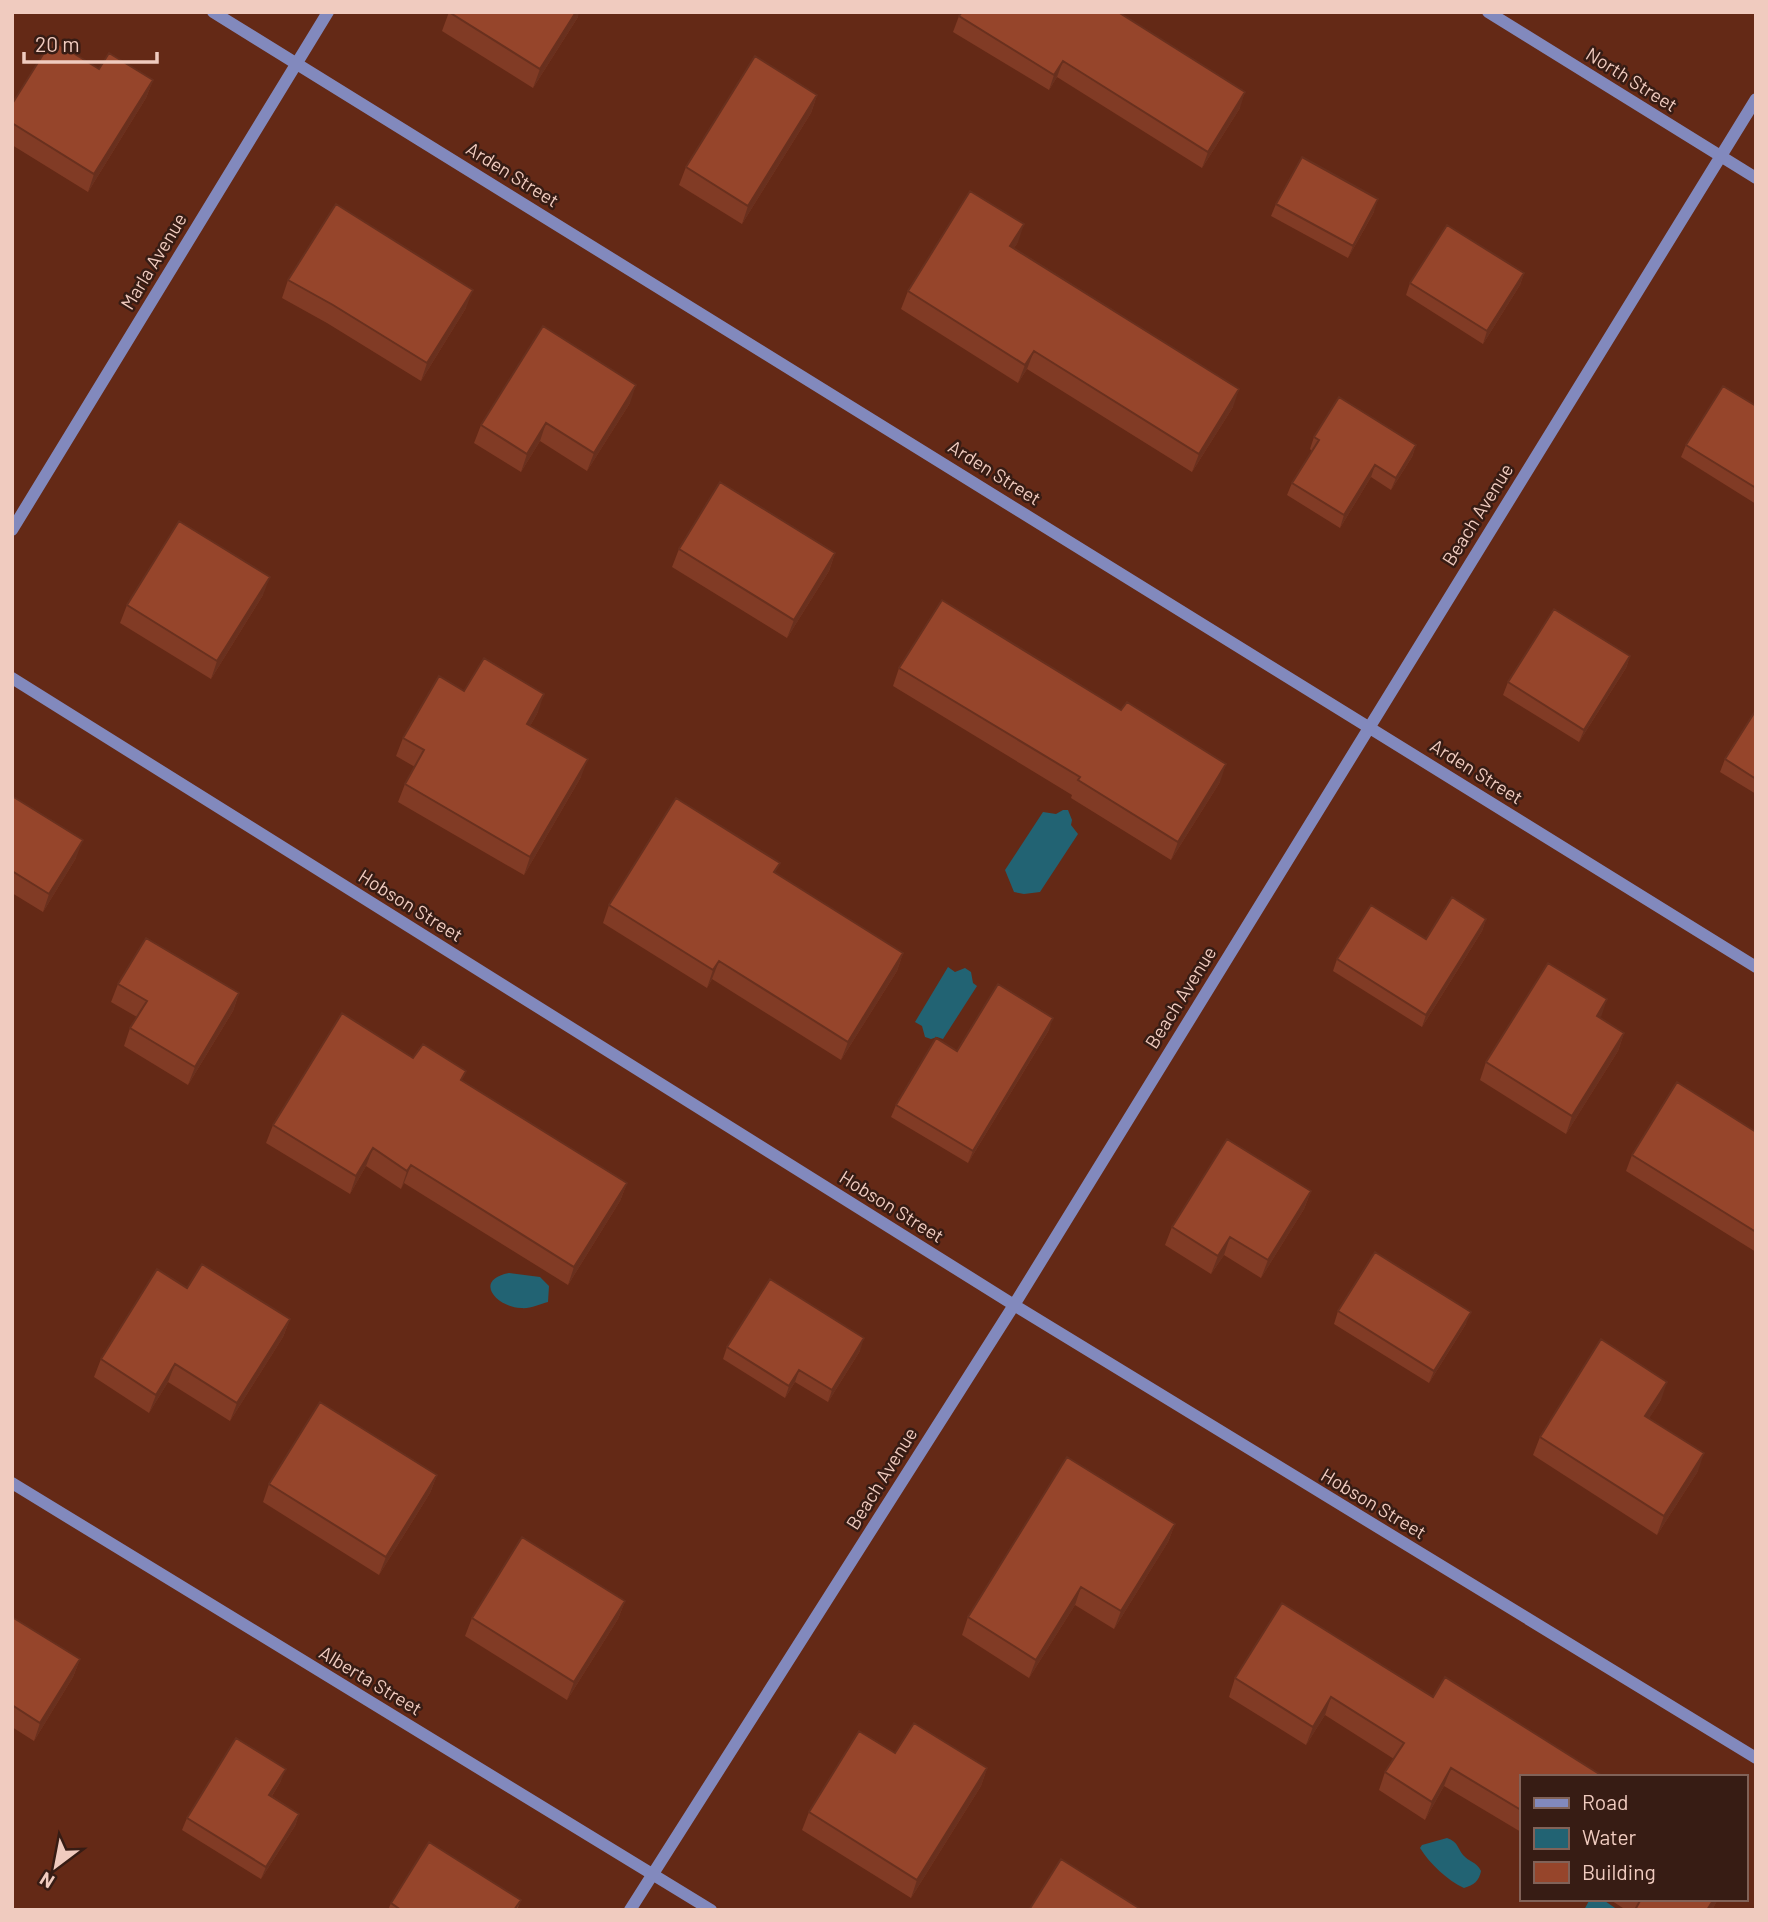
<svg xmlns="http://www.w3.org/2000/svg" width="1768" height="1922" font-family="Barlow,sans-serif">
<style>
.water{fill:#226373}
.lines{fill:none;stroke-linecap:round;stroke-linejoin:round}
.minor{stroke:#8289bd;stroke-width:12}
.wall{fill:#813b25}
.shaded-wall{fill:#69301e}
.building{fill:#96452b;stroke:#69301e;stroke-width:2}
.labels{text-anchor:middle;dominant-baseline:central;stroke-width:5;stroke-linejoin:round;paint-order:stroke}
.street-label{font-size:19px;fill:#f0cbbf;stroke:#371c14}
</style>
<rect width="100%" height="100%" fill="#642916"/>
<!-- water -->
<path class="water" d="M1063,810H1068L1072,820L1071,825L1078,834L1040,892L1024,894L1014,892L1005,870L1043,812L1056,814Z
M948,967L955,972L965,968L971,972L973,983L977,986L943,1039L937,1037L931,1039L925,1037L922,1026L915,1022Z
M509,1273L540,1277L549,1286L548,1302C540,1304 530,1309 521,1308C496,1307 473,1280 509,1273Z
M1447,1838C1458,1842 1457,1847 1463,1855C1469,1862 1477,1862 1481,1871C1479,1881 1474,1885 1464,1888C1447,1880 1430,1864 1420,1848L1422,1845Z
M1590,1899H1602L1618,1910H1584Z"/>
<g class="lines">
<!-- minor -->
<path class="minor" d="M213,12L1756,967
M1488,12L1756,178
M12,530L328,12
M12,678L1014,1305L1756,1758
M12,1483L711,1910
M630,1910L1014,1305L1756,99"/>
</g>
<!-- wall -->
<path class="wall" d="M449,12L578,17L533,88L442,31Z
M959,16L1240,108L1202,168L1057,77L1049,90L953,32Z
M99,69L153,80L146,98L88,192L12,145V104Z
M817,95L811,113L742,224L679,185L686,167Z
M1276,204L1374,212L1348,258L1271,216Z
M1018,242L1014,248L1233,407L1192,472L1027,369L1018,383L901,309L908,291Z
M1524,273L1520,285L1483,344L1406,295L1410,283Z
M288,280L466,308L421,381L327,323L282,298Z
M630,403L587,471L540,441L521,472L474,443L481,425Z
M1756,406V504L1681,457L1686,445Z
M1314,437L1416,445L1412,457L1391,490L1371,477L1340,528L1287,495L1292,483L1312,451L1310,449Z
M679,549L835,553L829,571L787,638L672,567Z
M263,595L211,679L120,623L127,605Z
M1630,656L1626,668L1579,742L1503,695L1508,682Z
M899,668L1220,782L1171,860L1071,798L1072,795L893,686Z
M464,691L538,712L530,726L581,777L524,875L398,802L405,784L415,767L396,756L403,738Z
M1756,710V794L1720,772L1725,759Z
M12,796L76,858L43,912L12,893Z
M776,873L903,953L897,971L841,1060L712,979L707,988L603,923L609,905Z
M1486,919L1482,931L1422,1027L1333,971L1337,959L1426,939Z
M118,984L239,993L233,1011L188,1085L124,1046L130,1028L137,1017L111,1002Z
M1600,1018L1624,1033L1618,1051L1566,1134L1480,1080L1486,1062Z
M1049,1030L968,1163L891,1117L896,1105L957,1051Z
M413,1058L463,1081L627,1183L620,1201L568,1285L404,1183L401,1189L366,1166L350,1194L266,1143L273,1125Z
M1756,1132V1252L1626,1171L1632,1155Z
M1311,1191L1304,1209L1261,1278L1224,1255L1211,1274L1165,1245L1172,1227Z
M187,1288L290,1319L283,1337L230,1421L168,1382L149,1413L94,1377L101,1359Z
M1338,1311L1466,1324L1429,1383L1334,1324Z
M727,1347L860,1351L828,1402L795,1382L785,1398L723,1359Z
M1661,1400L1649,1418L1698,1471L1657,1535L1533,1455L1540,1437Z
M437,1475L430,1493L379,1575L263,1502L269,1484Z
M1175,1524L1168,1542L1114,1629L1075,1605L1029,1678L962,1635L968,1617Z
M625,1601L618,1619L567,1700L465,1636L472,1618Z
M1282,1603L1521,1777V1832L1444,1786L1425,1820L1379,1790L1385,1772L1394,1759L1325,1715L1306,1745L1229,1697L1235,1678Z
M12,1617L80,1659L73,1677L34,1741L12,1727Z
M895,1753L987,1768L981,1786L911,1898L802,1830L809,1812Z
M281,1781L272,1796L299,1814L295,1826L261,1879L182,1830L187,1818Z
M1609,1899H1718L1712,1910H1626Z
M521,1900L517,1910H388L391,1903Z"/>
<!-- shaded-wall -->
<path class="shaded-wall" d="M576,12H579L578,17L533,88L540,69Z
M1063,61L1057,77L1049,90L1054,75Z
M153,80L146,98L88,192L94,174Z
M1245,92L1240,108L1202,168L1208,152Z
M817,95L811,113L742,224L748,206Z
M1378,199L1374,212L1348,258L1353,246Z
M1024,224L1018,242L1004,264L1010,246Z
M1524,273L1520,285L1483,344L1487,331Z
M473,290L466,308L421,381L427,363Z
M1034,351L1027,369L1018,383L1025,365Z
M636,385L630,403L587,471L594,453Z
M1239,389L1233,407L1192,472L1199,454Z
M546,423L540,441L521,472L527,454Z
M1416,445L1412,457L1391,490L1396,478Z
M1375,465L1371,477L1340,528L1344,515Z
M835,553L829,571L787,638L794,620Z
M270,577L263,595L211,679L217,661Z
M1630,656L1626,668L1579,742L1584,730Z
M544,694L538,712L521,742L527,724Z
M588,759L581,777L524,875L530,857Z
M1226,764L1220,782L1171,860L1178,842Z
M83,840L76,858L43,912L49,894Z
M1486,919L1482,931L1422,1027L1426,1015Z
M903,953L897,971L841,1060L848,1042Z
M719,961L712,979L707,988L713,970Z
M239,993L233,1011L188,1085L195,1067Z
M1607,999L1601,1017L1597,1016Z
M1053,1018L1049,1030L968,1163L973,1151Z
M1624,1033L1618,1051L1566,1134L1572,1116Z
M373,1148L366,1166L350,1194L356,1176Z
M411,1165L404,1183L401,1189L407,1171Z
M627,1183L620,1201L568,1285L574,1267Z
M1311,1191L1304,1209L1261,1278L1268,1260Z
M1230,1237L1224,1255L1211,1274L1218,1256Z
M1471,1312L1466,1324L1429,1383L1434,1371Z
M290,1319L283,1337L230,1421L237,1403Z
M864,1338L860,1351L828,1402L832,1390Z
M175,1364L168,1382L149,1413L156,1395Z
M799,1370L795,1382L785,1398L789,1386Z
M1667,1382L1661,1400L1639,1434L1645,1416Z
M1704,1453L1698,1471L1657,1535L1664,1516Z
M437,1475L430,1493L379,1575L386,1557Z
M1175,1524L1168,1542L1114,1629L1121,1611Z
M1081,1587L1075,1605L1029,1678L1036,1660Z
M625,1601L618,1619L567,1700L574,1682Z
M80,1659L73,1677L34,1741L40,1723Z
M1331,1697L1325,1715L1306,1745L1313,1727Z
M987,1768L981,1786L911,1898L917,1880Z
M1451,1768L1444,1786L1425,1820L1432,1802Z
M286,1769L281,1781L265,1807L269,1795Z
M299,1814L295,1826L261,1879L266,1867Z
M1714,1899H1718L1712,1910H1707Z"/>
<!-- building -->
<path class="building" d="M449,12H576L540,69Z
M962,12H1118L1245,92L1208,152L1063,61L1054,75L959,16Z
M52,40L99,69L109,53L153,80L94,174L12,123V104Z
M755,56L817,95L748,206L686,167Z
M1302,157L1378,199L1353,246L1276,204Z
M970,191L1024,224L1010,246L1239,389L1199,454L1034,351L1025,365L908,291Z
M336,204L473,290L427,363L333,305L288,280Z
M1447,225L1524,273L1487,331L1410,283Z
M543,326L636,385L594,453L546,423L527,454L481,425Z
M1723,386L1756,406V488L1686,445Z
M1339,397L1416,445L1396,478L1375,465L1344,515L1292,483L1319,440L1314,437Z
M720,482L835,553L794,620L679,549Z
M179,521L270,577L217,661L127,605Z
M942,600L1121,710L1127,702L1226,764L1178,842L1078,780L1080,777L899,668Z
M1554,609L1630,656L1584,730L1508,682Z
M484,658L544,694L527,724L588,759L530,857L405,784L424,750L403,738L439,676L464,691Z
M1756,710V779L1725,759Z
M12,796L83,840L49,894L12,871Z
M676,798L780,863L774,872L903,953L848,1042L719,961L713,970L609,905Z
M1452,897L1486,919L1426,1015L1337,959L1371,905L1426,939Z
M146,938L239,993L195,1067L130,1028L147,1001L118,984Z
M1548,963L1607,999L1597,1016L1624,1033L1572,1116L1486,1062Z
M998,984L1053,1018L973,1151L896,1105L936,1038L957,1051Z
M342,1013L413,1058L423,1044L466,1071L461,1080L627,1183L574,1267L411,1165L407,1171L373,1148L356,1176L273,1125Z
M1677,1082L1756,1132V1232L1632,1155Z
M1227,1139L1311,1191L1268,1260L1230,1237L1218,1256L1172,1227Z
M1375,1252L1471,1312L1434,1371L1338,1311Z
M202,1264L290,1319L237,1403L175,1364L156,1395L101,1359L157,1269L187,1288Z
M770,1279L864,1338L832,1390L799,1370L789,1386L727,1347Z
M1601,1339L1667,1382L1645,1416L1704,1453L1664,1516L1540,1437Z
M320,1402L437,1475L386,1557L269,1484Z
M1067,1457L1175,1524L1121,1611L1081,1587L1036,1660L968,1617Z
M522,1537L625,1601L574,1682L472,1618Z
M1282,1603L1433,1697L1445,1677L1604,1777H1521V1810L1451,1768L1432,1802L1385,1772L1404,1743L1331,1697L1313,1727L1235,1678Z
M12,1617L80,1659L40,1723L12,1705Z
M914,1723L987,1768L917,1880L809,1812L859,1731L895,1753Z
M236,1738L286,1769L269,1795L299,1814L266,1867L187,1818Z
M429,1842L521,1900L514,1910H401L391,1903Z
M1061,1859L1142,1910H1029Z
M1641,1899H1714L1707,1910H1635Z"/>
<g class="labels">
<!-- street labels -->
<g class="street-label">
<text transform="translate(1632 79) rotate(32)">North Street</text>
<text transform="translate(513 174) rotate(32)">Arden Street</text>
<text transform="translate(153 261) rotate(-59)">Marla Avenue</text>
<text transform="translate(995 472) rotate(32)">Arden Street</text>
<text transform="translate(1477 514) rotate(-58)">Beach Avenue</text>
<text transform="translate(1477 771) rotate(32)">Arden Street</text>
<text transform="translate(411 905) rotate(32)">Hobson Street</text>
<text transform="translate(1180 997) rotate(-58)">Beach Avenue</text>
<text transform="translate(892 1206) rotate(32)">Hobson Street</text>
<text transform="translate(881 1478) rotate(-58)">Beach Avenue</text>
<text transform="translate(1374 1503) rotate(31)">Hobson Street</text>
<text transform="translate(371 1680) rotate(31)">Alberta Street</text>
</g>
</g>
<!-- border -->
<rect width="1768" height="1922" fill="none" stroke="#f0cbbf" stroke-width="28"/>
<!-- legend -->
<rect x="1520" y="1775" width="228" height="126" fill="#371c14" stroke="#816258" stroke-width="2"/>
<rect x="1534" y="1798" width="35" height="10" fill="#8289bd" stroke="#816258" stroke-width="2"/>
<text x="1582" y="1810" font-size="21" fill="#f0cbbf">Road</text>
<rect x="1534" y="1828" width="35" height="21" fill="#226373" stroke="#816258" stroke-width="2"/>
<text x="1582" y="1845" font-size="21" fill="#f0cbbf">Water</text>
<rect x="1534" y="1862" width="35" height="21" fill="#96452b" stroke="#816258" stroke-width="2"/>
<text x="1582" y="1880" font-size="21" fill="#f0cbbf">Building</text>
<!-- north arrow -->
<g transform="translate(56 1866) rotate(212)" stroke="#371c14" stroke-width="5" paint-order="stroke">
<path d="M0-5L12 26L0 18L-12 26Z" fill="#f0cbbf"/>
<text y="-10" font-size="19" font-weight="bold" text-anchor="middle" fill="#f0cbbf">N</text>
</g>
<!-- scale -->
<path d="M24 52v10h133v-10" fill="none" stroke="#f0cbbf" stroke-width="3.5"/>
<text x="35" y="52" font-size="21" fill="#f0cbbf" stroke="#371c14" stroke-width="5" paint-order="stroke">20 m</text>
</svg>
